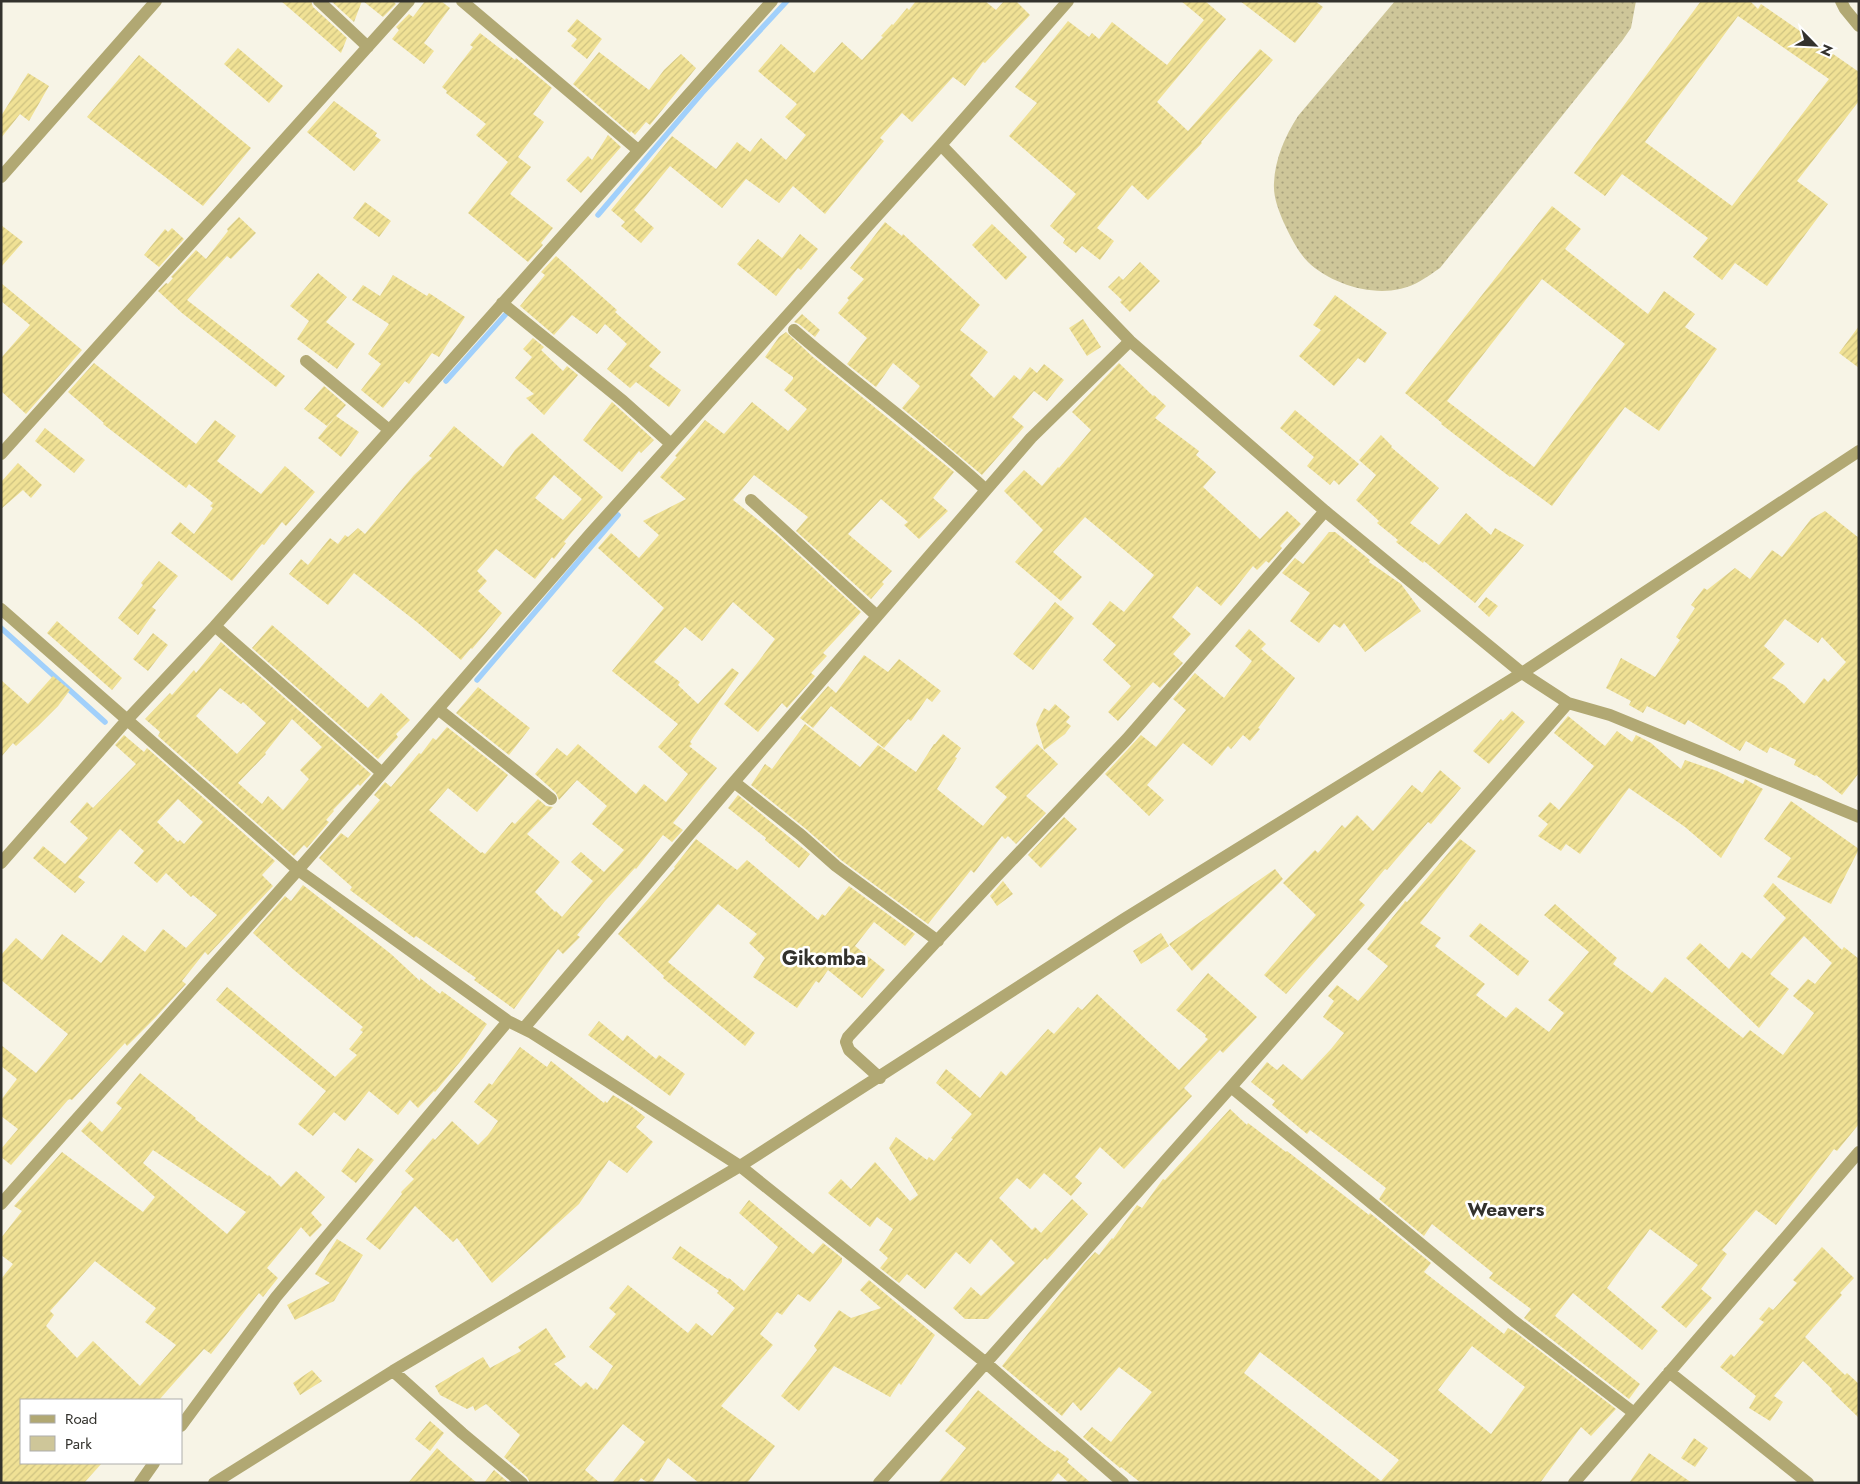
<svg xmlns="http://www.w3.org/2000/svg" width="1860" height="1484" font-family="Jost,sans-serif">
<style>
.green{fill:url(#green-dots)}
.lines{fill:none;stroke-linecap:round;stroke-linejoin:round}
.stream{stroke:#a1d0fb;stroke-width:5.5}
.building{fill:url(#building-hatch);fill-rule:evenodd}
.minor{stroke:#b1a873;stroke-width:12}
.labels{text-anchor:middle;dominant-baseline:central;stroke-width:5;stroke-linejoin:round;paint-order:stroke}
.neighbourhood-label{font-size:19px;font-weight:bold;fill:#33322d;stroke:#fff}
.quarter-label{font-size:20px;font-weight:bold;fill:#33322d;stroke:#fff}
</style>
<defs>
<pattern id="green-dots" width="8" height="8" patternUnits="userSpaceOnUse" patternTransform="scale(1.25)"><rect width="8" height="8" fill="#cec699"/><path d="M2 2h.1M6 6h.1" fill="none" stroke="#a8a17d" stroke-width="1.8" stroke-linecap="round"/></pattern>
<pattern id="building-hatch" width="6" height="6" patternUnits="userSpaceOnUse" patternTransform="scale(1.25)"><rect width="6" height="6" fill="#f0e195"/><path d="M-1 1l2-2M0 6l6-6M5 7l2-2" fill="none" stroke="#cec281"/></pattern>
</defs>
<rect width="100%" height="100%" fill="#f7f4e6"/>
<!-- green -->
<path class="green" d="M1395,1H1636L1631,28L1622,41L1440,268C1427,277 1415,286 1400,289C1369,296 1330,283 1308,262C1298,252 1290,236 1284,223C1279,211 1273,197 1274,183C1275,159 1285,136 1298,116Z"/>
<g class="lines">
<!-- stream -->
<path class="stream" d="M598,215L702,93L787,1
M446,381L506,314
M1,628L105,722
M477,680L618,515"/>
</g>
<!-- building -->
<path class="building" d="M281,1H311L313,7L347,38L341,53Z
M331,1H362L354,22Z
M363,1H393L396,4L383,17Z
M425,1H441L450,8L424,43L434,51L424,64L392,39L399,30L396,27L409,14L413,17Z
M916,1H985L996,10L1004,1H1016L1030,15L985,63L983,62L965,86L953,77L912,122L902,113L880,138L884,141L825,214L793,186L779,203L746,179L722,208L670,166L634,210L654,228L641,243L621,226L625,222L611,210L672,136L716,169L737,142L750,152L761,138L786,160L806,135L785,117L797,104L758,71L781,44L814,73L842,42L862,60L883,37L881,36L892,24L893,25L907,8L909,10Z
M1181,1H1205L1226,19L1157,102L1188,131L1260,49L1273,60L1201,142L1202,143L1148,200L1132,185L1097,228L1114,241L1100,260L1082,246L1076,253L1063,243L1065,239L1050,226L1076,194L1009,136L1037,103L1015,87L1068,21L1089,37L1092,33L1099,39L1112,22L1167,65L1204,20Z
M1240,1H1315L1323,7L1295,43Z
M1701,1H1750L1758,9L1761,4L1859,72V101L1797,181L1828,204L1767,286L1735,263L1722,280L1693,257L1708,238L1622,174L1605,196L1574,173ZM1738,16L1829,79L1732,206L1645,142Z
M577,19L602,39L587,59L571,46L577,39L567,31Z
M480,33L515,60L516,58L552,88L533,114L544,122L518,157L531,167L510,194L553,228L541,243L543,245L528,262L468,213L508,162L476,135L486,124L446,93L447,91L442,87L473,47L470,45Z
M238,48L283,86L269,103L224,64Z
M599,52L649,90L664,70L681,54L696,68L650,125L646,122L635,135L631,131L630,133L573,84Z
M139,55L251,148L203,206L87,117Z
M28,73L49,86L29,121L20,114L1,138V116Z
M334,101L377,133L375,136L381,140L354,171L307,132Z
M608,135L621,147L581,193L566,180L588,156L592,160Z
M365,202L391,221L379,237L353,218Z
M1552,206L1581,229L1565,249L1648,314L1664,291L1695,314L1685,327L1717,349L1659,431L1625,407L1552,506L1511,476L1510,477L1441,424L1442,423L1405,393ZM1542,279L1625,344L1534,467L1447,401Z
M239,217L256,233L231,259L227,256L187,300L285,376L276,387L182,313L158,291L166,283L168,284L173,278L171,277L196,250L206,259L228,231L227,229Z
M885,222L902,236L903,234L980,305L960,330L988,352L970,375L994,398L1014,375L1020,380L1030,367L1037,373L1044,364L1064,380L1047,401L1034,391L1012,417L1024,427L982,475L902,408L920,386L893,363L876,387L847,364L867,338L838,313L849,300L847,298L864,279L850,268Z
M992,224L1027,257L1006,280L972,245Z
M1,225L23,242L1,267Z
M172,228L184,239L159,267L144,255L165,229L168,232Z
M800,234L818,249L801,270L798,268L776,296L737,264L758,239L782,258Z
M556,256L617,310L615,312L661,352L649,366L681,390L669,407L636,382L630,388L607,369L627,344L605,324L597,334L572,315L554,335L520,306L545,275L541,272Z
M1140,262L1160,281L1130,312L1120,302L1122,300L1108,287L1119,276L1123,280Z
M318,273L347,297L326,322L355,344L337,369L297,339L309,321L290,306Z
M393,275L427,296L429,293L465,317L439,357L432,353L409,384L405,381L383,408L361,390L381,364L368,354L389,324L352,300L363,285L380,296Z
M1,283L82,350L26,414L1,391V358L30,325L1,301Z
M1335,295L1387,333L1365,363L1358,358L1334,386L1299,356L1321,330L1313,325Z
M802,314L820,330L815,337L799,324L794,322Z
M1083,319L1101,347L1087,356L1069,328Z
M1859,326V368L1839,353Z
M786,332L813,357L954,472L933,498L948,511L919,539L904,525L908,522L881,499L848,534L892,571L882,582L884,584L871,599L796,531L808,517L754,475L733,500L776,534L861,612L823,653L827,656L811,673L815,676L787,708L782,703L758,732L724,704L758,662L775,639L733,602L702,641L685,627L654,662L680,682L678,685L698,704L732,668L739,673L690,742L692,744L689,746L717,768L673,823L683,830L672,842L663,835L636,869L635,868L605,901L577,935L580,937L563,954L558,949L514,1009L474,980L476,978L416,936L414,938L350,890L352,887L319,858L341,833L348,838L380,800L374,795L385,782L391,787L419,753L421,754L433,738L436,740L447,727L508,775L477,812L448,788L429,810L481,853L482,852L485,854L512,822L515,824L538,799L546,806L553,807L527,834L560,862L535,892L555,912L556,911L562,917L593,881L571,862L581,852L604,872L624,850L592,824L607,806L577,780L559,800L556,793L535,774L557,748L567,756L578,744L636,794L644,784L666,802L688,774L658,747L678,724L612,671L664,608L598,548L611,533L639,558L659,535L643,521L686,499L660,477L677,457L675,456L705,420L724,434L752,402L788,431L807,409L784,390L793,379V377L765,357L779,337Z
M533,338L544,347L541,350L563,371L567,366L578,375L544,415L526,398L534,394L515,378L532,357L523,349Z
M94,363L196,444L215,420L236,436L217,461L261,494L285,466L315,492L286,526L282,522L264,545L262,544L232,581L171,533L180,522L194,534L213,508L210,506L213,503L189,484L186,488L103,424L104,423L68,392Z
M1119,363L1153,396L1154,395L1166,406L1155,418L1199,451L1196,455L1216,472L1203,487L1260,539L1287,511L1301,524L1280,546L1282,548L1269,563L1266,561L1257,570L1253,566L1221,606L1197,586L1172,617L1191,634L1173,654L1183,663L1160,688L1153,682L1118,721L1108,712L1131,686L1103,660L1116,645L1092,624L1110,601L1124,612L1154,575L1085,517L1053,552L1082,577L1061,601L1015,562L1043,530L1004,491L1024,470L1042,486L1058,467L1059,468L1091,430L1072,412Z
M324,386L346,405L336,416L359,432L341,457L318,438L336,416L327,426L304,409Z
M612,402L654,440L641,453L639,451L622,472L583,440Z
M1295,410L1359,464L1339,485L1334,480L1330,485L1307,466L1314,457L1280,428Z
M454,426L503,467L515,450L532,433L603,497L572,532L564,542L566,543L554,559L552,557L535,579L496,549L477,571L487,581L478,591L502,613L472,649L471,648L461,660L418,623L354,573L328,605L289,574L301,559L308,565L330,538L338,544L345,535L348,537L358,528L365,534L414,475L432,458L429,456ZM554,475L582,499L563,520L535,498Z
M45,428L85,460L74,473L35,441Z
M1381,435L1392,446L1391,447L1439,488L1410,523L1439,545L1466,513L1491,535L1495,528L1524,545L1475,603L1424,561L1423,563L1396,542L1398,540L1377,523L1379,521L1356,500L1376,475L1359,460Z
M18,463L42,485L31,498L23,490L1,509V482Z
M1825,511L1859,538V773L1842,795L1816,775L1815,776L1794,765L1796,760L1770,747L1767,753L1746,741L1740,751L1688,720L1685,725L1647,706L1643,713L1629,705L1631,701L1606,688L1621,658L1655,677L1680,640L1676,637L1695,608L1691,605L1704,588L1707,590L1735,568L1750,579L1772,550L1782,557L1811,519ZM1785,619L1818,643L1822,637L1846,662L1828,682L1824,678L1804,704L1784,685L1772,678L1785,664L1764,646Z
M1329,532H1335L1370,560L1369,562L1401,584L1421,611L1365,652L1344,623L1340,628L1334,624L1319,643L1290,621L1310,593L1282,573L1295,558L1303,564Z
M159,561L178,576L152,607L156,610L138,635L118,618L143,585L141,583Z
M1486,597L1498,606L1489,617L1478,607Z
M1055,602L1074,618L1033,670L1013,654Z
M57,621L122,678L112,690L47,633Z
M272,625L368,708L381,693L410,720L396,734L398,737L378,759L252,648Z
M1249,629L1266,644L1261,649L1295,678L1258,728L1260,729L1250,741L1243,735L1231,749L1228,746L1212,766L1183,743L1147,785L1164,800L1149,816L1105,774L1141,735L1156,747L1186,710L1173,699L1195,673L1224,698L1252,661L1235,646Z
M153,633L168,645L148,671L133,659Z
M221,642L371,774L360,786L358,784L333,810L334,811L326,820L329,822L307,848L304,845L294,856L158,736L160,732L145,719L170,693L172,695L194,670L196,673ZM220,688L241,704L243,702L266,723L237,754L196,716ZM292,719L322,747L300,770L309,779L283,810L268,796L262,804L238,783L266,754L265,753Z
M864,655L888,672L899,659L941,691L932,702L927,698L911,721L908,719L884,748L831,706L813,728L800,718L828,686L836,693Z
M53,676L70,690L58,706L38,726L16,746L13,743L1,757V680L28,704Z
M478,687L530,728L509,755L456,713Z
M1055,704L1070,717L1066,722L1071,726L1065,734L1044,750L1036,724L1044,708L1049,711Z
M1512,711L1525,722L1489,764L1473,751L1501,719L1503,721Z
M1568,716L1605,746L1617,731L1632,742L1636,735L1651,743L1681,769L1685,760L1717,771L1743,784L1745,779L1763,789L1721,858L1685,827L1629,788L1580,854L1566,844L1561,851L1538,836L1548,824L1538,816L1550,802L1559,810L1594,766L1554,733Z
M805,724L860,767L878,745L916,772L934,744H935L943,734L961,748L955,757L957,758L937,789L983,826L1007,797L995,787L1037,744L1058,764L1026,796L1046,813L1016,844L1008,836L1005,839L1002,836L974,873L971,870L928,924L841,860L806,829L751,785L765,764L772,769Z
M124,735L144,752L147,748L275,861L262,875L273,886L208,955L205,952L182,981L186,984L156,1017L127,1046L125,1043L72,1100L70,1099L68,1100L11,1165L1,1157V1149L18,1129L1,1116V1100L17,1079L1,1066V1045L36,1073L68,1034L1,980V955L16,938L42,960L62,934L101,963L123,935L145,952L163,929L186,948L217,915L193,895L191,897L166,873L157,883L134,863L144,851L120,829L78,877L85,882L75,893L33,858L43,846L65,864L88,838L70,822L87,802L93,808L136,764L115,745ZM178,799L203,822L184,844L180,840L178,842L157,822Z
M1440,770L1461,788L1431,824L1428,822L1387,870L1385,869L1359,900L1365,905L1286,994L1264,975L1316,915L1283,883L1315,850L1318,853L1342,825L1345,828L1357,815L1373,831L1412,785L1422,793Z
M738,795L810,854L799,868L765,840L766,838L728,808Z
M1791,801L1859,849L1831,904L1777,877L1791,858L1764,839Z
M1064,817L1077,829L1041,868L1028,855Z
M696,839L737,870L747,860L818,920L822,914L825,916L849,886L915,934L905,946L874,922L855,946L885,970L862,998L828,970L819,983L816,981L797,1008L753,977L765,958L749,943L757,934L718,904L668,962L755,1033L745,1046L663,978L664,976L618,934L675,868L674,867Z
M1460,839L1476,851L1420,923L1441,938L1435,946L1485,984L1476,995L1506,1018L1516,1007L1549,1032L1564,1013L1548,1000L1589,952L1544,915L1555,904L1617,958L1613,964L1652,993L1665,977L1743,1038L1750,1030L1783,1055L1814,1013L1793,996L1808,979L1815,984L1832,963L1804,936L1770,974L1789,989L1759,1028L1686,958L1700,943L1729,969L1742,952L1751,959L1786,918L1763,896L1773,883L1842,950L1844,947L1859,959V1124L1837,1151L1834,1149L1776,1225L1756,1210L1722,1250L1727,1254L1701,1289L1712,1298L1686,1328L1661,1307L1698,1265L1650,1229L1607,1288L1658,1331L1642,1350L1573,1293L1555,1316L1640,1384L1629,1399L1524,1318L1531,1309L1489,1278L1493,1273L1432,1224L1424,1236L1379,1199L1386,1188L1310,1130L1307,1134L1272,1105L1275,1101L1251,1082L1267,1062L1277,1070L1283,1064L1302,1080L1331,1049L1344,1033L1323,1017L1334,1001L1328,996L1337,985L1358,1001L1388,966L1367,949L1404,903L1405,901L1407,902Z
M1275,869L1283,879L1192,971L1169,944Z
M1003,881L1013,894L997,906L990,896Z
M303,885L391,954L420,981V978L440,994L442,991L487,1024L464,1057L435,1092L434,1091L418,1108L410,1100L398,1115L369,1091L345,1121L334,1112L313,1136L298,1124L326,1091L216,1000L227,987L335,1077L357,1055L349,1049L363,1032L360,1030L363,1027L294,970L253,933L285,896L291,901Z
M1480,923L1529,961L1518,976L1469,936Z
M1161,933L1169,946L1141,964L1133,951Z
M1208,973L1257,1017L1223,1053L1220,1050L1184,1088L1192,1096L1124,1169L1100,1147L1075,1177L1082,1183L1071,1196L1044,1173L1030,1189L1017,1178L999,1198L1032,1230L1035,1227L1041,1233L1072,1199L1088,1214L1047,1260L1045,1258L988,1319H965L953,1308L971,1287L981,1296L1015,1263L991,1239L970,1264L956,1252L925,1289L907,1274L899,1283L880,1268L888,1258L879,1250L893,1229L877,1217L870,1227L828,1193L841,1179L851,1189L875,1162L910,1201L918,1195L889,1148L896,1137L927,1160L929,1157L934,1161L953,1139L951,1138L972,1114L936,1083L946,1069L980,1098L1001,1071L1006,1076L1048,1029L1054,1034L1078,1007L1082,1010L1097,994L1179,1070L1208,1039L1205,1037L1206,1035L1176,1010Z
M599,1021L623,1041L627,1035L656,1059L659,1055L685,1074L670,1096L588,1035Z
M520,1047L547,1067L551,1061L604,1103L605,1101L607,1103L613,1095L631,1106L645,1117L636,1127L653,1142L627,1173L609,1160L579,1204L492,1283L457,1238L453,1242L415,1206L380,1250L366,1239L402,1194L401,1192L414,1179L405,1171L433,1138L435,1140L452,1121L478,1145L488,1135L498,1121L474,1102L489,1083L492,1085Z
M140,1073L196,1118L195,1119L268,1176L269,1175L281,1187L296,1171L325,1197L311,1213L322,1225L310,1237L301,1227L267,1268L278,1278L263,1297L259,1293L211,1354L204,1349L159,1400H21V1463H102L84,1483H1V1279L13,1264L1,1255V1238L22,1211L14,1206L62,1152L143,1212L155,1197L81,1131L90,1121L102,1132L122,1108L116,1103ZM153,1150L246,1212L227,1234L143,1163ZM95,1261L156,1308L145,1322L176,1345L140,1386L93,1341L77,1358L46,1326L54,1315L50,1311Z
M1230,1109L1247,1125L1248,1123L1286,1152L1287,1151L1369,1215L1370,1213L1415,1250L1431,1263L1424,1272L1504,1334L1508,1328L1514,1331L1616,1409L1591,1436L1581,1427L1540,1483H1141L1121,1467L1120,1468L1083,1437L1092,1427L1111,1442L1152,1392L1119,1367L1081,1411L1073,1402L1062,1416L1002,1366L1084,1264L1095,1252L1099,1255L1112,1238L1113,1239L1137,1205L1142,1208L1163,1179L1165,1180ZM1472,1346L1525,1387L1491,1434L1438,1390ZM1260,1352L1399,1460L1381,1481L1244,1373Z
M358,1148L374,1160L356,1183L341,1171Z
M749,1200L813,1254L823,1243L842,1258V1262L810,1302L798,1294L782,1315L777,1312L760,1334L773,1345L721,1406L775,1446L747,1483H699L668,1458L652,1483H648L641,1478L637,1483H612L645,1442L623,1424L585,1470L600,1483H530L527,1477L504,1457L520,1435L486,1404L475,1411L473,1406L467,1409L440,1395L435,1386L483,1357L490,1368L521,1351L518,1347L546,1328L566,1357L554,1364L581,1387L586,1382L594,1390L595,1388L597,1390L613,1366L589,1347L616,1314L609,1308L628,1285L688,1333L696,1323L712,1336L735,1308L717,1293L719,1291L672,1258L680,1246L728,1279L729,1278L744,1291L778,1247L739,1213Z
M337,1239L363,1255L334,1301L295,1320L287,1305L330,1283L315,1274Z
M1822,1247L1854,1278L1840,1293L1842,1295L1805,1337L1845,1375L1847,1373L1859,1384V1418L1831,1391L1832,1389L1803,1361L1774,1396L1783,1402L1770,1421L1749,1408L1756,1396L1720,1367L1731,1354L1734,1357L1764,1322L1759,1319L1769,1307L1773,1310L1797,1283L1793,1280Z
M869,1280L935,1335L901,1385L899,1383L890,1397L834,1366L799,1411L781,1396L817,1350L814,1346L839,1310L851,1318L881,1308L860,1290Z
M312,1370L322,1381L300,1395L293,1383Z
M978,1390L1045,1445L1055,1452L1057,1450L1069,1459L1067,1462L1091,1483H1069L1058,1473L1050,1483H938L966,1448L945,1431Z
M430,1421L444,1433L430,1451L415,1439Z
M1694,1438L1708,1448L1695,1467L1681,1458Z
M437,1448L448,1458L477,1483H408Z
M1649,1453L1692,1483H1629Z
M494,1470L509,1483H484Z"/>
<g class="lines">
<!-- minor -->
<path class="minor" d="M319,1L368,47
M462,1L638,150
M1068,1L941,145L1130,341L1325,511L1522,673L1568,703L1610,715L1859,817
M1841,1L1845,9L1859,26
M1,177L156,1
M502,303L623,401L671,444
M794,330C857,385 925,433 986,490
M306,361L388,429
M1,454L409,1
M751,500L877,616
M1,609L298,870L508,1021L532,1033L740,1166L986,1363L1123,1483
M215,626L382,773
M438,709L551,799
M734,782L801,835L836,866L938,941
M1,863L126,721L215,626L772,1
M524,1028L734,782L1031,438L1130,341
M880,1078L849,1050L846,1042L848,1037L996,877L1127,739L1325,511
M1231,1087L1514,1321L1634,1413
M1,1204L298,870L591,533L941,145
M393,1371L462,1433L522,1483
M1669,1372L1808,1483
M181,1426L276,1297L508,1021
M140,1483L154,1463
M214,1483L393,1371L740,1166L1124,919L1522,673L1859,451
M879,1483L1231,1087L1568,703
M1574,1483L1859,1152"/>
</g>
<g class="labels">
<!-- neighbourhood labels -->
<g class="neighbourhood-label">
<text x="1506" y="1209">Weavers</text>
</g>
<!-- quarter labels -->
<g class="quarter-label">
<text x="824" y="958">Gikomba</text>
</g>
</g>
<!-- border -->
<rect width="1860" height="1484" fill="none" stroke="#33322d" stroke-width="5"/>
<!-- legend -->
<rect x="20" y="1399" width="162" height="65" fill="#ffffff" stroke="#adadab"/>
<rect x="30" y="1415" width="25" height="8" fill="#b1a873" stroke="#adadab"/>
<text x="65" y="1424" font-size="15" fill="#33322d">Road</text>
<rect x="30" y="1436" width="25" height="15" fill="#cec699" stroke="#adadab"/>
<text x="65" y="1449" font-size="15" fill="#33322d">Park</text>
<!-- north arrow -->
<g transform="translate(1815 45) rotate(114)" stroke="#ffffff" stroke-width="4" paint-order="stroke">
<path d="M0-4L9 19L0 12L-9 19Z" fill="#33322d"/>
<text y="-8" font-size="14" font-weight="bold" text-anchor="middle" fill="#33322d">N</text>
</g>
</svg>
